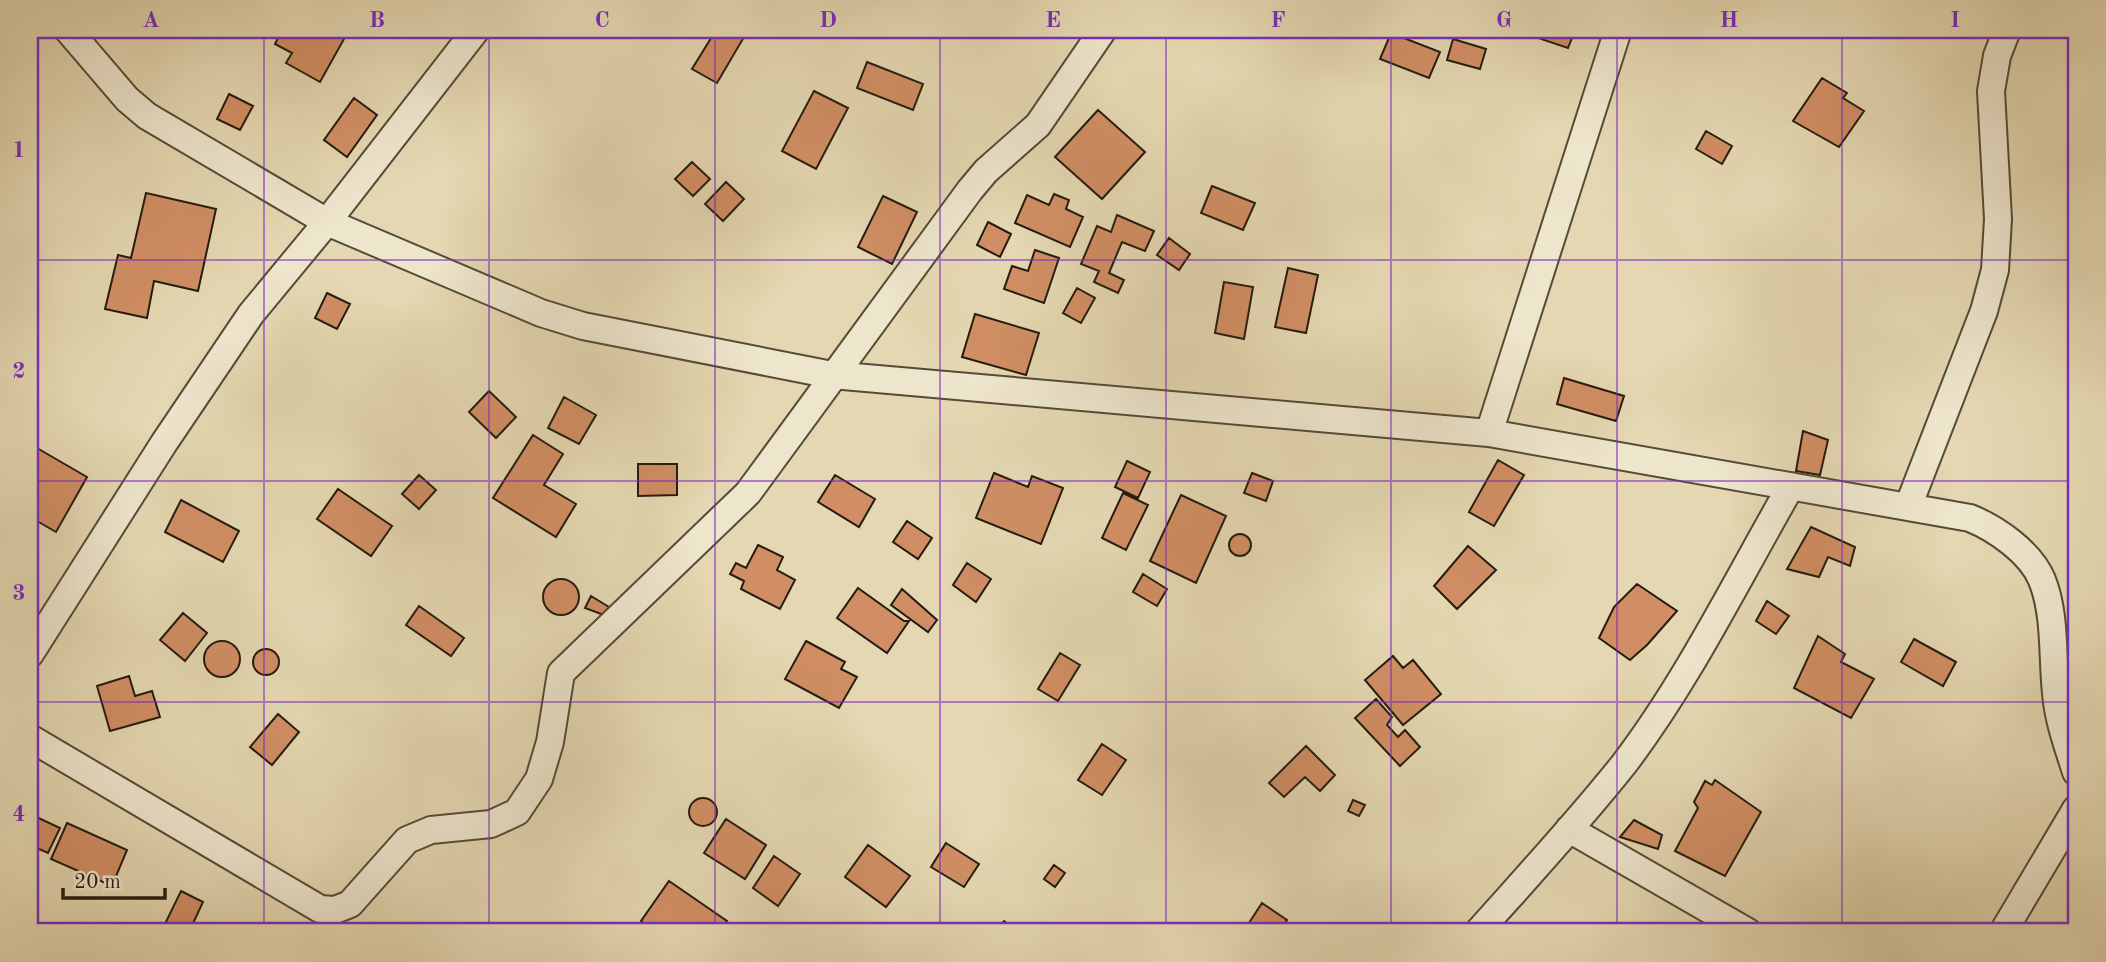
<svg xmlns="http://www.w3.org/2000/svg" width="2106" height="962" font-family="'Old Standard TT',serif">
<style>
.building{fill:#d18e64;stroke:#241c10;stroke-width:2}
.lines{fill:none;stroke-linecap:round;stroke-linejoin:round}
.street-casing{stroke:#544b38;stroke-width:30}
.street{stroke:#ede5cc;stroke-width:26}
.grid{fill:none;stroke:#7b2cbf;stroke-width:2;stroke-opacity:0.55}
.neatline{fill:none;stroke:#7b2cbf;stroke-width:2.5}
.grid-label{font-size:23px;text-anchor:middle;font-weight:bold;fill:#7b2cbf}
</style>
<rect width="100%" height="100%" fill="#e4d7b1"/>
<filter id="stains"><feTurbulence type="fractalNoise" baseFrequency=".00286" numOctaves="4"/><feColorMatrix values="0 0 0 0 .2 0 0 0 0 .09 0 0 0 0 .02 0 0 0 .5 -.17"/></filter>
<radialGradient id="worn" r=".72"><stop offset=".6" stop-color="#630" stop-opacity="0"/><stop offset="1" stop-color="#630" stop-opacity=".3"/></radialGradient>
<!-- building -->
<path class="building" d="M282,30H349L320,82L286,63L292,53L275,44Z
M716,30H731L744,37L717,83L692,69Z
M1541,30H1575L1568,48L1538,38Z
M1391,33L1440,52L1429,78L1380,59Z
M1453,39L1486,49L1480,69L1447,60Z
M867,62L923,84L913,110L857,88Z
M1822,78L1847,93L1843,98L1864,111L1839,147L1793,121Z
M814,91L848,108L816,169L782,151Z
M229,94L253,106L240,130L217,119Z
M354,98L377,115L347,157L324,140Z
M1098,110L1145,152L1102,199L1055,157Z
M1706,131L1732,146L1722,164L1696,149Z
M692,162L710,179L693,196L675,179Z
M726,182L744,199L723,221L705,204Z
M1212,186L1255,203L1243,230L1201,213Z
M146,193L216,209L198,291L154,281L147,318L105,309L118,255L131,258Z
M1054,194L1069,200L1066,209L1083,217L1070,247L1015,223L1027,195L1049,205Z
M883,196L917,212L892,264L858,247Z
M1117,215L1154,231L1145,251L1122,242L1109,273L1124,280L1118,293L1094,282L1099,271L1081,264L1097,226L1111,232Z
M988,222L1011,234L1000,257L977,245Z
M1169,238L1190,254L1179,270L1157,255Z
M1035,250L1059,258L1044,303L1004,289L1012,266L1028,271Z
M1288,268L1318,275L1306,333L1275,327Z
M1224,282L1253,287L1244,339L1215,333Z
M1077,288L1095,298L1081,323L1063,313Z
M327,293L350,304L337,329L315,318Z
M975,314L1039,333L1026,375L962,357Z
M1564,378L1624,396L1616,421L1557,404Z
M489,391L516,417L496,438L469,412Z
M564,397L596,415L579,444L548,428Z
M1803,431L1828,440L1820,475L1796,471Z
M533,435L563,454L544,485L576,504L556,537L493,498Z
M30,444L87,477L56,532L30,517Z
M1498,460L1524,475L1494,526L1469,512Z
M1127,461L1150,472L1138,498L1115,487Z
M638,464H677V495L638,496Z
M994,473L1028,487L1032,476L1063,488L1041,544L976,518Z
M1252,473L1273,481L1266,501L1244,493Z
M419,475L436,490L419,509L402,494Z
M835,475L875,499L859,527L818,502Z
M338,489L392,526L371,556L317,519Z
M1123,493L1148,505L1126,550L1102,538Z
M1181,495L1226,516L1196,583L1150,561Z
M181,500L239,531L223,562L165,532Z
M907,521L932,538L918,559L893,542Z
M1811,527L1855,547L1850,566L1828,557L1819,577L1787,569Z
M1229 545a11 11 0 1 1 22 0a11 11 0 1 1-22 0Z
M758,545L783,557L777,570L795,580L780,609L741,589L744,581L730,574L736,563L746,568Z
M1468,546L1496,570L1457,609L1434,586Z
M967,563L991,579L976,602L953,585Z
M1143,574L1167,589L1157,606L1133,592Z
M543 597a18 18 0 1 1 36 0a18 18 0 1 1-36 0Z
M1637,584L1677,611L1647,645L1630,660L1599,638L1614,607Z
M858,588L904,621H909L887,653L837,618Z
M902,589L937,620L928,632L891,605Z
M591,596L609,607L604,615L585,608Z
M1767,601L1789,616L1776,634L1756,621Z
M419,606L464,638L451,656L406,625Z
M183,613L207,633L185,661L160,640Z
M1818,636L1845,654L1841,662L1874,679L1851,718L1794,688Z
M1914,639L1956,662L1943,686L1901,662Z
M204 659a18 18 0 1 1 36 0a18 18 0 1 1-36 0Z
M806,641L845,662L841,669L857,677L839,708L785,679Z
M253 662a13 13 0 1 1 26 0a13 13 0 1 1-26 0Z
M1060,653L1080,665L1058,701L1038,689Z
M1393,656L1403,668L1413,660L1441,694L1403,725L1365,680Z
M129,676L135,696L152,691L160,717L110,731L97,686Z
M1376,699L1392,717L1387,725L1398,737L1405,730L1420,747L1400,766L1355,718Z
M278,714L299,732L272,765L250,747Z
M1102,744L1126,760L1102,795L1078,780Z
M1306,746L1335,775L1320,791L1305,777L1284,797L1269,783Z
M1715,780L1761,812L1725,876L1675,851L1698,808L1694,802L1705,781L1712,785Z
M689 812a14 14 0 1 1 28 0a14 14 0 1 1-28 0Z
M1353,800L1365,805L1359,816L1348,811Z
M30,814L60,828L48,853L30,845Z
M726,819L766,845L745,879L704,853Z
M1634,820L1662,835L1658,849L1620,837Z
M67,823L127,850L112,886L51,859Z
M946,843L979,864L964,887L931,867Z
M868,845L910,876L886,907L845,877Z
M774,856L800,874L778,906L753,888Z
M1054,865L1065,873L1055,887L1044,879Z
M669,881L727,921L719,932H657L641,921Z
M181,891L203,902L189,932H161Z
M1262,903L1287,920L1278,932H1255L1247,926Z
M1004,921L1019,932H995Z"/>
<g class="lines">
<defs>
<path id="street" d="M68,30L127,99L147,116L327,222L541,313L583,326L832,375L1489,433L1970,518C1997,529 2031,553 2042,580C2056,615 2052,657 2056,693C2058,720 2068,747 2076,772
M1489,433L1618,30
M1908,507L1984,311L1995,270L1998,219L1991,91L1997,56L2007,30
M30,654L164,443L251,314L327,222L476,30
M30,738L320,909L335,910L350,904L407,840L431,830L491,824L517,812L539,779L550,742L561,673L748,493L970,190L986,171L1038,125L1103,30
M1569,829L1748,932
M1478,932C1527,877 1578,822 1624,764C1688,680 1738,578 1791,486
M2003,932L2076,809"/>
</defs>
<!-- street casing -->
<use href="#street" class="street-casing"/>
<!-- street -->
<use href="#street" class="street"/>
</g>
<!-- grid -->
<path class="grid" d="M264,30V932M489,30V932M715,30V932M940,30V932M1166,30V932M1391,30V932M1617,30V932M1842,30V932M30,260H2076M30,481H2076M30,702H2076"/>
<!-- margin -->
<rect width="2106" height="962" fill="none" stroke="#e4d7b1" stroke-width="77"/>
<!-- scale -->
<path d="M63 888v10h102v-10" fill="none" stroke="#241c10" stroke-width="3.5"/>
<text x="74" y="888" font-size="21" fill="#241c10" stroke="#ede5cc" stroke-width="5" paint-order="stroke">20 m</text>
<rect x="38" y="38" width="2030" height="885" class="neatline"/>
<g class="grid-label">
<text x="151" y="27">A</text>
<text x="377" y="27">B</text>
<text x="602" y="27">C</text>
<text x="828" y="27">D</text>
<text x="1053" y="27">E</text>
<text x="1278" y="27">F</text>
<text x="1504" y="27">G</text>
<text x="1729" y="27">H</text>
<text x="1955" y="27">I</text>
<text x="19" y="157">1</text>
<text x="19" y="378">2</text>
<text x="19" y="600">3</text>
<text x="19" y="821">4</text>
</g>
<rect width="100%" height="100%" filter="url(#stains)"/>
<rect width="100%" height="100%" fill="url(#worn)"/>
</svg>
